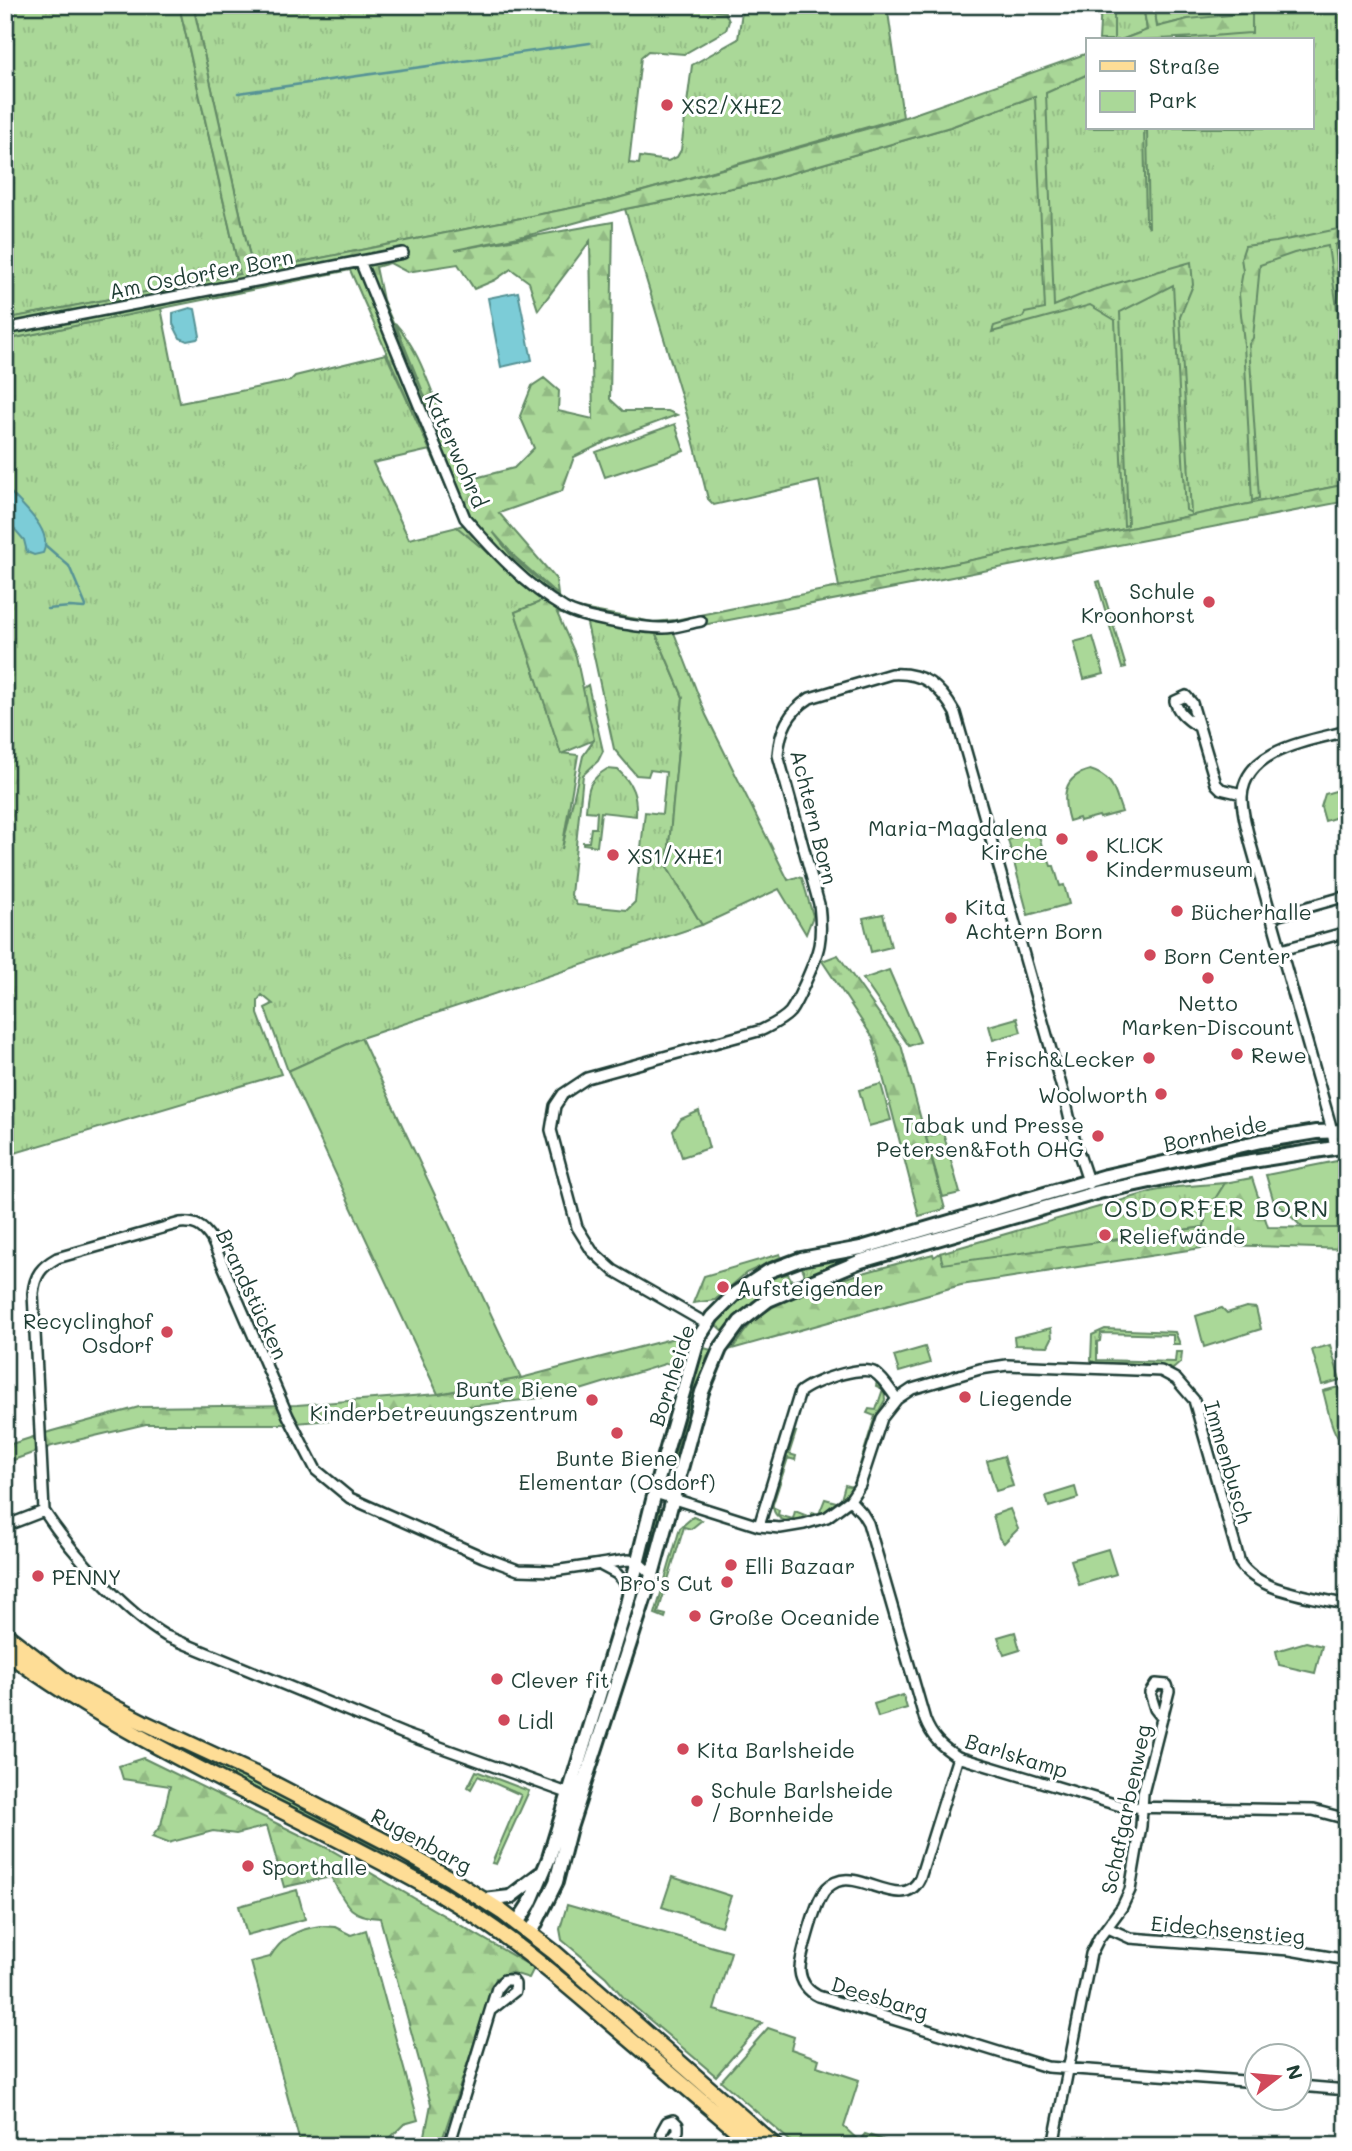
<svg xmlns="http://www.w3.org/2000/svg" width="1352" height="2151" font-family="Mali,sans-serif">
<style>
.grass{fill:url(#grass-tufts);stroke:#648a66;stroke-width:2}
.forest{fill:url(#forest-firs);stroke:#648a66;stroke-width:2;fill-rule:evenodd}
.green{fill:#aad898;stroke:#648a66;stroke-width:2}
.water{fill:#7cccd7;stroke:#579396;stroke-width:2}
.lines{fill:none;stroke-linecap:round;stroke-linejoin:round}
.stream{stroke:#579396;stroke-width:2.5}
.minor-casing{stroke:#1f3d34;stroke-width:14}
.tertiary-casing{stroke:#1f3d34;stroke-width:18}
.primary-casing{stroke:#1f3d34;stroke-width:19}
.minor{stroke:#fff;stroke-width:9}
.tertiary{stroke:#fff;stroke-width:12}
.primary{stroke:#fedd96;stroke-width:14}
.poi-dot{fill:#d1495b;stroke:#fff;stroke-width:2.5}
.labels{text-anchor:middle;dominant-baseline:central;stroke-width:6;stroke-linejoin:round;paint-order:stroke}
.poi-label{font-size:21px;fill:#1f3d34;stroke:#fff;text-anchor:start}
.street-label{font-size:21px;fill:#1f3d34;stroke:#fff}
.quarter-label{font-size:24px;letter-spacing:2px;fill:#1f3d34;stroke:#fff}
</style>
<defs>
<pattern id="grass-tufts" width="24" height="20" patternUnits="userSpaceOnUse" patternTransform="scale(1.75)"><rect width="24" height="20" fill="#aad898"/><path d="M3 7l-1-3M5 7V3M7 7l1-3M15 17l-1-3M17 17v-4M19 17l1-3" fill="none" stroke="#92ba84"/></pattern>
<pattern id="forest-firs" width="22" height="20" patternUnits="userSpaceOnUse" patternTransform="scale(1.75)"><rect width="22" height="20" fill="#aad898"/><path d="M5 1l3.5 6h-7zM16 11l3.5 6h-7z" fill="#92ba84"/></pattern>
</defs>
<rect width="100%" height="100%" fill="#fff"/>
<filter id="ink" filterUnits="userSpaceOnUse"><feTurbulence type="fractalNoise" baseFrequency=".0143" numOctaves="2"/><feDisplacementMap in="SourceGraphic" scale="14" xChannelSelector="R" yChannelSelector="G"/><feConvolveMatrix kernelMatrix="1 2 1 2 8 2 1 2 1" color-interpolation-filters="sRGB"/></filter>
<g filter="url(#ink)">
<!-- grass -->
<path class="grass" d="M5,5H179L240,274L5,319Z
M193,5H672L725,12L729,21L726,30L684,54L648,51L641,57L629,163L639,164L640,157L668,161L677,157L681,150L692,65L738,39L743,5H887L903,117L611,200L256,271L252,266Z
M1100,5H1143L1147,30L1121,40H1101Z
M1154,5H1347V484L839,587L819,481L714,505L708,499L687,415L625,209L757,183L950,127L1046,92L1088,74V128H1312V40H1177L1189,37L1188,19L1157,27Z
M161,308L180,403L290,381L295,376L386,354L430,450L373,463L409,539L457,527L543,599L538,603L515,612L561,753L578,755L562,849L583,756L594,740L582,689L588,685L603,751L598,761L583,775L571,895L577,905L627,910L635,902L645,812L662,814L666,772L650,770L648,776L636,775L614,749L586,619L656,634L683,697L667,867L702,925L361,1038L288,1071L265,1008L273,1004L262,995L258,1000V1014L281,1074L5,1156V340Z
M607,769L618,770C633,784 637,796 636,816L601,812L597,846L583,844V842H589L591,828H596L597,812L586,811C588,789 587,781 607,769Z
M1303,1140L1272,1152L1226,1161L1225,1157L1251,1148Z
M1225,1183L1207,1213L1204,1227L942,1265L940,1253L1154,1191L1177,1187Z
M927,1233L928,1240L805,1281L804,1272L800,1263Z
M780,1254L781,1257L746,1273L715,1300L693,1303L704,1276Z
M788,1274L791,1279L789,1282L752,1302L748,1311L726,1334L713,1322C735,1301 756,1278 788,1274Z
M1105,1329L1175,1332L1180,1344H1173V1335L1101,1333L1100,1341L1097,1342V1360L1175,1362L1176,1352H1182L1181,1362L1173,1369L1145,1364L1096,1363L1091,1360L1092,1335Z
M700,1347L715,1351L674,1472L670,1471L681,1433Z
M877,1381L884,1388L885,1400L875,1418L857,1479C852,1489 846,1498 837,1506C820,1520 768,1536 773,1498L794,1432H796L789,1454L796,1456L795,1460L788,1458L772,1507L779,1510L778,1515L793,1519L795,1511L810,1517L812,1512L819,1514L825,1499L840,1503L845,1485L853,1487L875,1416L867,1413L869,1409L876,1410L883,1389L876,1386Z
M661,1509L662,1513L649,1565L644,1560L654,1515L658,1510Z
M693,1517L702,1520L691,1529L684,1527L658,1613L666,1615L665,1618L655,1614L680,1528Z
M128,1721L299,1801L418,1866L417,1868L188,1755Z
M476,1771L529,1791L496,1864L492,1863L521,1795L478,1776L471,1789L468,1787Z"/>
<!-- forest -->
<path class="forest" d="M179,5H193L252,266L256,271L611,200L891,122L1088,53V74L1046,93L1054,306L1093,290L1191,262L1193,285L1180,317L1191,513L1186,510L1173,285L1120,312L1128,525L1124,526L1115,320L1090,305L992,332L994,326L1023,317L1025,313L1045,309L1035,96L950,127L757,183L625,209L538,233L455,250L613,222L610,399L623,411H668L677,415L609,440L574,457L562,491L499,513L556,579L558,595L515,557L493,532L514,559L571,607L653,622L675,620L1347,484V501L656,634L557,613L576,656L594,740L561,754L515,612L538,603L542,598L457,527L463,525L350,270L5,340V319L240,274ZM590,241L593,419L558,411L559,391L544,378L532,386L520,416L534,448L514,468L475,478C466,462 456,446 448,430C431,394 422,353 395,323L430,409L383,300L376,267L390,263L407,272L458,264L474,289L495,280L511,269L529,282L538,310Z
M1101,5H1114V40H1099Z
M1143,5H1154L1157,27L1188,19L1252,13V33C1208,36 1165,40 1121,40L1147,30Z
M1144,128H1147L1149,228L1146,222Z
M1347,227V240L1335,245L1342,312L1337,308L1328,246L1294,253L1260,265L1253,338L1249,344L1259,498L1252,501L1244,344L1239,294L1243,271L1241,258L1245,246L1276,242Z
M838,955L901,1045L945,1209L919,1216L873,1038L822,961Z
M1252,1178L1268,1227L1347,1228V1249L1221,1245L961,1285L732,1349C739,1340 746,1328 755,1320C790,1287 885,1268 933,1254L934,1257L940,1253L943,1264L1204,1227L1206,1213L1225,1183Z
M686,1335L678,1360L564,1395L423,1412L284,1424H146L52,1446L5,1463V1446L52,1431L139,1407L297,1405L438,1394L521,1378Z
M143,1758L331,1850L534,1968L529,1978L510,1972L496,1978L440,2146H423L431,2104L380,1918C348,1917 345,1902 331,1877L284,1887L267,1826L236,1834L213,1831L168,1843L152,1837L161,1825L170,1786L123,1779L119,1766Z"/>
<!-- green -->
<path class="green" d="M675,424L684,451L605,477L596,452Z
M1100,581L1126,667L1122,668L1097,582Z
M673,630L706,715L788,880L797,877L802,878L813,916L806,934L779,889L702,925L667,867L683,697L656,634Z
M1093,637L1104,674L1084,679L1074,642Z
M1090,770C1114,777 1114,791 1122,812L1100,818L1099,816L1080,821L1079,818L1069,821C1062,797 1062,777 1090,770Z
M1342,789L1347,814L1325,821L1321,807L1325,794Z
M1038,832L1045,857H1048L1051,866H1054L1060,886L1064,885L1069,904L1028,915L1008,840Z
M883,914L891,947L871,952L863,918Z
M889,970L920,1042L909,1046L863,979Z
M1017,1018L1021,1032L993,1040L989,1026Z
M361,1038L521,1378L438,1394L288,1071Z
M881,1084L891,1120L869,1126L859,1090Z
M699,1111L709,1148L682,1157L673,1131L681,1119Z
M943,1132L960,1193L943,1197L926,1137Z
M1347,1159V1228H1303L1273,1199L1266,1175Z
M1246,1307L1256,1308L1261,1329L1204,1347L1196,1316L1222,1308L1227,1313Z
M1051,1328L1052,1338L1048,1346L1015,1345L1014,1337Z
M1330,1345L1340,1380L1322,1385L1312,1350Z
M925,1347L930,1363L899,1372L894,1356Z
M1339,1387L1347,1411L1345,1445C1331,1436 1328,1407 1323,1391Z
M1004,1456L1013,1486L996,1491L987,1461Z
M1347,1470V1521L1336,1524L1342,1472Z
M1075,1487L1078,1498L1049,1507L1046,1496Z
M1010,1509L1018,1529L1004,1543L999,1538L993,1515Z
M1108,1549L1116,1574L1079,1585L1071,1560Z
M1015,1632L1020,1650L1004,1655L998,1637Z
M1306,1642L1322,1646L1315,1673L1279,1665L1276,1651Z
M903,1695L907,1708L878,1717L874,1704Z
M672,1877L731,1896L721,1926L662,1907Z
M297,1890L305,1919L247,1935L239,1906Z
M567,1905L731,1952L714,2010L762,2023L716,2076L624,1998L606,1977L562,1940L560,1929Z
M320,1926L335,1927L351,1935L366,1930L418,2120L404,2124L382,2146H301L251,1962L270,1957C282,1937 298,1929 320,1926Z
M768,2028L794,2037L791,2049L819,2059L817,2066L859,2080L844,2127L859,2141L865,2134L902,2146H796L721,2081Z"/>
<!-- water -->
<path class="water" d="M518,292L532,360L501,367L488,298Z
M190,308L195,309L200,336L197,339L187,341L180,338L173,324V313Z
M5,486C17,502 55,529 43,553L34,555L27,552L24,540L5,518Z"/>
<g class="lines">
<!-- stream -->
<path class="stream" d="M238,93L590,43
M45,545L69,566L86,606L84,608L70,607L47,609"/>
<defs>
<path id="minor" d="M360,261L465,518C493,550 526,586 564,608C582,619 642,628 664,628C676,628 689,623 701,621
M5,329L403,253
M1199,727C1189,721 1177,712 1175,701L1186,696L1192,703L1216,784L1221,789L1242,794
M1272,917L1347,896
M1281,950L1347,932
M1335,1147L1330,1123L1251,845C1247,830 1242,813 1242,797C1245,748 1311,741 1347,731
M707,1324L613,1270L592,1251L577,1227L551,1130L555,1106L563,1094L587,1078L762,1030C772,1025 783,1020 790,1012C796,1004 801,992 805,983C820,950 823,940 819,904L778,755C780,730 788,712 810,698L891,674C924,672 940,686 955,713L1065,1099L1075,1142L1089,1184
M655,1493L759,1526L780,1528L804,1524L827,1517L850,1500L860,1485L882,1418L897,1399L912,1389L980,1369L1007,1365L1161,1371L1176,1379L1194,1400L1240,1563C1260,1593 1313,1596 1347,1605
M850,1500L862,1513L868,1523L925,1720C932,1738 942,1747 958,1757L1124,1807L1313,1810L1347,1819
M5,1526L44,1511
M759,1526L800,1392C811,1382 862,1364 875,1373C884,1379 890,1390 897,1399
M602,1566L617,1574L630,1590
M958,1757L920,1878C904,1913 862,1870 836,1882C829,1885 824,1890 821,1897C815,1907 799,1960 800,1971C801,1982 808,1991 818,1996L1047,2067L1258,2082
M573,1795L404,1734L166,1636C124,1611 71,1552 44,1511L33,1293C35,1275 41,1267 57,1258L180,1223C196,1222 203,1226 212,1240L288,1416L316,1470L350,1498L483,1557L518,1570L554,1571L628,1560L637,1561L652,1575
M1108,1928L1130,1938L1290,1950L1347,1960
M1300,2086L1347,2090
M449,2146L497,1988L504,1980H512L515,1984V1991L491,2010
M661,2146L662,2131L667,2122L673,2120L678,2125V2131L665,2146
M1053,2146L1091,1954L1099,1938L1122,1907L1130,1890L1141,1826L1143,1793L1169,1691L1167,1685L1156,1684L1150,1693L1155,1709L1162,1718"/>
<path id="tertiary" d="M484,1900L510,1897L540,1874
M517,1923L530,1903L549,1858L627,1604L659,1476L699,1337L712,1317L736,1293L769,1271L801,1259L861,1248L1106,1176L1261,1141L1316,1132L1347,1131
M531,1933L556,1882L569,1831L652,1575L702,1392L720,1349L740,1322L768,1300L861,1261L1099,1192L1221,1166L1347,1146"/>
<path id="primary" d="M5,1634L71,1685L143,1722L253,1773L388,1843L451,1879L502,1912L554,1952L775,2146
M5,1651C139,1750 296,1812 440,1894C501,1929 553,1973 605,2018C655,2061 705,2103 755,2146"/>
</defs>
<!-- minor casing -->
<use href="#minor" class="minor-casing"/>
<!-- tertiary casing -->
<use href="#tertiary" class="tertiary-casing"/>
<!-- primary casing -->
<use href="#primary" class="primary-casing"/>
<!-- minor -->
<use href="#minor" class="minor"/>
<!-- tertiary -->
<use href="#tertiary" class="tertiary"/>
<!-- primary -->
<use href="#primary" class="primary"/>
</g>
</g>
<!-- markers -->
<g class="poi-dot">
<circle cx="667" cy="105" r="7"/>
<circle cx="1209" cy="602" r="7"/>
<circle cx="1062" cy="839" r="7"/>
<circle cx="613" cy="855" r="7"/>
<circle cx="1092" cy="856" r="7"/>
<circle cx="1177" cy="911" r="7"/>
<circle cx="951" cy="918" r="7"/>
<circle cx="1150" cy="955" r="7"/>
<circle cx="1208" cy="978" r="7"/>
<circle cx="1237" cy="1054" r="7"/>
<circle cx="1149" cy="1058" r="7"/>
<circle cx="1161" cy="1094" r="7"/>
<circle cx="1098" cy="1136" r="7"/>
<circle cx="1105" cy="1235" r="7"/>
<circle cx="723" cy="1287" r="7"/>
<circle cx="167" cy="1332" r="7"/>
<circle cx="965" cy="1397" r="7"/>
<circle cx="592" cy="1400" r="7"/>
<circle cx="617" cy="1433" r="7"/>
<circle cx="731" cy="1565" r="7"/>
<circle cx="38" cy="1576" r="7"/>
<circle cx="727" cy="1582" r="7"/>
<circle cx="695" cy="1616" r="7"/>
<circle cx="497" cy="1679" r="7"/>
<circle cx="504" cy="1720" r="7"/>
<circle cx="683" cy="1749" r="7"/>
<circle cx="697" cy="1801" r="7"/>
<circle cx="248" cy="1866" r="7"/>
</g>
<g class="labels">
<!-- poi labels -->
<g class="poi-label">
<text x="681" y="105">XS2/XHE2</text>
<text x="1195" y="590" text-anchor="end">Schule<tspan x="1195" dy="24">Kroonhorst</tspan></text>
<text x="1048" y="827" text-anchor="end">Maria-Magdalena<tspan x="1048" dy="24">Kirche</tspan></text>
<text x="1106" y="844">KL!CK<tspan x="1106" dy="24">Kindermuseum</tspan></text>
<text x="627" y="855">XS1/XHE1</text>
<text x="965" y="906">Kita<tspan x="965" dy="24">Achtern Born</tspan></text>
<text x="1191" y="911">Bücherhalle</text>
<text x="1164" y="955">Born Center</text>
<text x="1208" y="1002" text-anchor="middle">Netto<tspan x="1208" dy="24">Marken-Discount</tspan></text>
<text x="1251" y="1054">Rewe</text>
<text x="1135" y="1058" text-anchor="end">Frisch&amp;Lecker</text>
<text x="1147" y="1094" text-anchor="end">Woolworth</text>
<text x="1084" y="1124" text-anchor="end">Tabak und Presse<tspan x="1084" dy="24">Petersen&amp;Foth OHG</tspan></text>
<text x="1119" y="1235">Reliefwände</text>
<text x="737" y="1287">Aufsteigender</text>
<text x="153" y="1320" text-anchor="end">Recyclinghof<tspan x="153" dy="24">Osdorf</tspan></text>
<text x="578" y="1388" text-anchor="end">Bunte Biene<tspan x="578" dy="24">Kinderbetreuungszentrum</tspan></text>
<text x="979" y="1397">Liegende</text>
<text x="617" y="1457" text-anchor="middle">Bunte Biene<tspan x="617" dy="24">Elementar (Osdorf)</tspan></text>
<text x="745" y="1565">Elli Bazaar</text>
<text x="52" y="1576">PENNY</text>
<text x="713" y="1582" text-anchor="end">Bro's Cut</text>
<text x="709" y="1616">Große Oceanide</text>
<text x="511" y="1679">Clever fit</text>
<text x="518" y="1720">Lidl</text>
<text x="697" y="1749">Kita Barlsheide</text>
<text x="711" y="1789">Schule Barlsheide<tspan x="711" dy="24">/ Bornheide</tspan></text>
<text x="262" y="1866">Sporthalle</text>
</g>
<!-- street labels -->
<g class="street-label">
<text transform="translate(201 273) rotate(-11)">Am Osdorfer Born</text>
<text transform="translate(457 450) rotate(66)">Katerwohrd</text>
<text transform="translate(815 817) rotate(76)">Achtern Born</text>
<text transform="translate(1215 1133) rotate(-12)">Bornheide</text>
<text transform="translate(253 1294) rotate(65)">Brandstücken</text>
<text transform="translate(671 1375) rotate(-72)">Bornheide</text>
<text transform="translate(1229 1462) rotate(74)">Immenbusch</text>
<text transform="translate(1017 1755) rotate(17)">Barlskamp</text>
<text transform="translate(1125 1809) rotate(-78)">Schafgarbenweg</text>
<text transform="translate(422 1840) rotate(29)">Rugenbarg</text>
<text transform="translate(1228 1929) rotate(5)">Eidechsenstieg</text>
<text transform="translate(880 1997) rotate(17)">Deesbarg</text>
</g>
<!-- quarter labels -->
<g class="quarter-label">
<text x="1217" y="1207">OSDORFER BORN</text>
</g>
</g>
<!-- margin -->
<rect width="1352" height="2151" fill="none" stroke="#fff" stroke-width="28"/>
<rect x="14" y="14" width="1324" height="2123" fill="none" stroke="#1f3d34" stroke-width="2.5" filter="url(#ink)"/>
<!-- legend -->
<rect x="1086" y="38" width="228" height="91" fill="#ffffff" stroke="#a5b1ae" stroke-width="2"/>
<rect x="1100" y="61" width="35" height="10" fill="#fedd96" stroke="#a5b1ae" stroke-width="2"/>
<text x="1149" y="74" font-size="21" fill="#1f3d34">Straße</text>
<rect x="1100" y="91" width="35" height="21" fill="#aad898" stroke="#a5b1ae" stroke-width="2"/>
<text x="1149" y="108" font-size="21" fill="#1f3d34">Park</text>
<!-- north arrow -->
<g transform="translate(1278 2077) rotate(74)"><circle r="33" fill="#ffffff" stroke="#a5b1ae" stroke-width="2"/>
<path d="M0-5L12 26L0 18L-12 26Z" fill="#d1495b"/>
<text y="-10" font-size="19" font-weight="bold" text-anchor="middle" fill="#1f3d34">N</text>
</g>
</svg>
